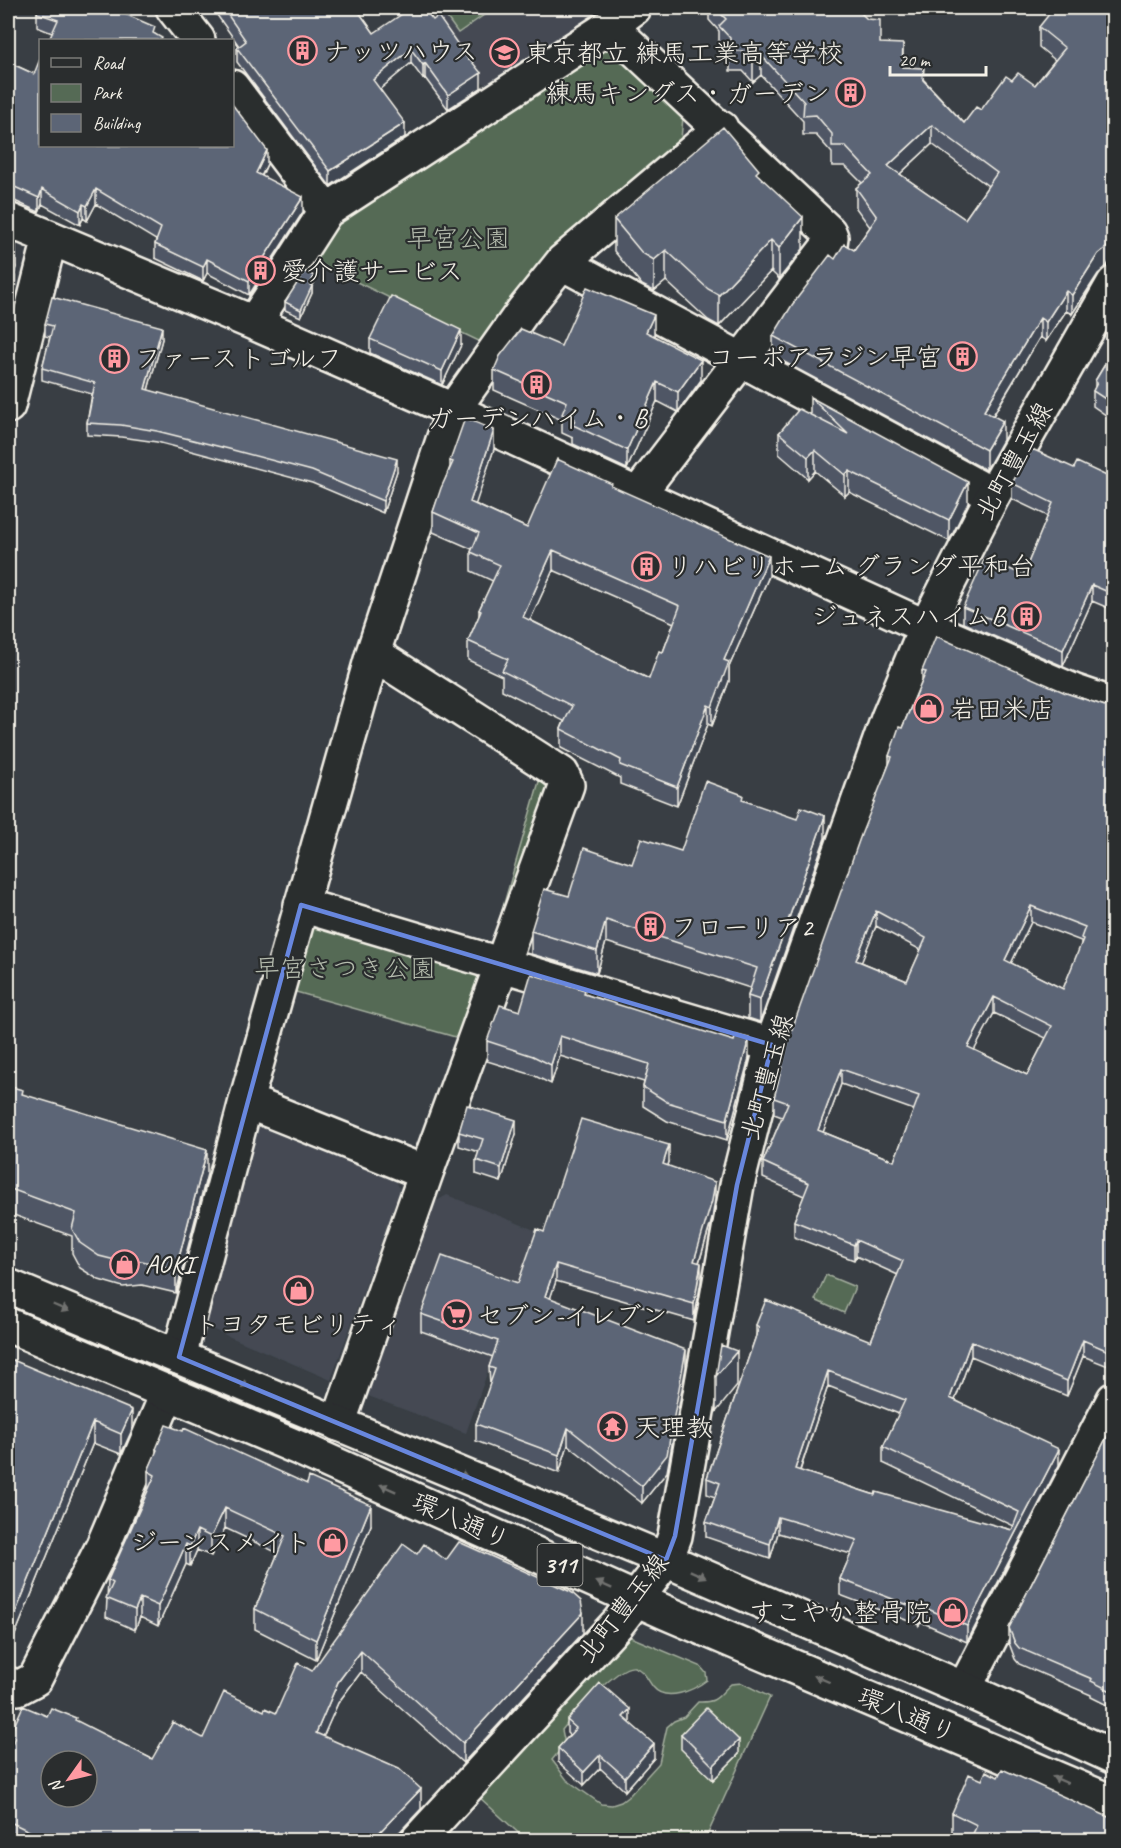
<svg xmlns="http://www.w3.org/2000/svg" width="1121" height="1848" font-family="Caveat,'Klee One',sans-serif">
<style>
.built{fill:#444a53}
.green{fill:#556a55;stroke:#a4ae9e;stroke-width:1.5}
.lines{fill:none;stroke-linecap:round;stroke-linejoin:round}
.minor-casing{stroke:#f4f1e8;stroke-width:38}
.secondary-casing{stroke:#f4f1e8;stroke-width:38}
.primary-casing{stroke:#f4f1e8;stroke-width:38}
.minor{stroke:#2a2d2e;stroke-width:33}
.secondary{stroke:#2a2d2e;stroke-width:33}
.primary{stroke:#2a2d2e;stroke-width:33}
.wall{fill:#4f5765;stroke:#f4f1e8;stroke-width:1.5;fill-rule:evenodd}
.shaded-wall{fill:#404753;stroke:#f4f1e8;stroke-width:1.5}
.building{fill:#5c6576;stroke:#f4f1e8;stroke-width:1.5;fill-rule:evenodd}
.oneway{fill:#71726f}
.marked{fill:none;stroke:#6887de;stroke-width:4.5;stroke-linejoin:round}
.labels{text-anchor:middle;dominant-baseline:central;stroke-width:4.5;stroke-linejoin:round;paint-order:stroke}
.shield{fill:#2a2d2e;stroke:#b7b6b0;stroke-width:1.5}
.shield-label{font-size:24px;font-weight:bold;fill:#f4f1e8}
.poi-label{font-size:26px;fill:#f4f1e8;stroke:#2a2d2e;text-anchor:start}
.park-label{font-size:26px;fill:#b4bbad;stroke:#2a2d2e}
.street-label{font-size:26px;fill:#f4f1e8;stroke:#2a2d2e}
</style>
<rect width="100%" height="100%" fill="#393e44"/>
<filter id="ink" filterUnits="userSpaceOnUse"><feTurbulence type="fractalNoise" baseFrequency=".0167" numOctaves="2"/><feDisplacementMap in="SourceGraphic" scale="12" xChannelSelector="R" yChannelSelector="G"/><feConvolveMatrix kernelMatrix="1 2 1 2 8 2 1 2 1" color-interpolation-filters="sRGB"/></filter>
<g filter="url(#ink)">
<!-- built -->
<path class="built" d="M427,8H618L488,89Z
M264,1125L394,1176L400,1190L331,1380L200,1324L252,1132Z
M447,1195L537,1231L466,1433L363,1394L433,1203Z"/>
<!-- green -->
<path class="green" d="M440,8H494L458,33Z
M594,45L614,48L683,117L681,139L552,249L485,344L309,259L335,219Z
M540,778L550,792L493,942Z
M322,923L474,969L481,984L459,1038L289,990L310,928Z
M826,1275L855,1287L844,1313L815,1300Z
M621,1633L700,1666L706,1673L707,1680C694,1690 666,1703 653,1687C647,1679 644,1670 634,1667C619,1664 572,1717 562,1730L565,1744L552,1760L567,1780L601,1804L612,1805L621,1802L629,1796L659,1763L667,1727L674,1721L684,1717L698,1702C718,1703 717,1696 731,1684L742,1683L770,1697L705,1840H526L478,1796Z"/>
<g class="lines">
<defs>
<path id="minor" d="M173,8L198,40
M610,26L829,232L831,237L830,244L639,493
M232,87L326,211
M8,220L254,323L453,410L926,627L1073,691L1114,705
M563,261L575,270L993,495
M254,323L326,211L610,26L634,8
M8,406L50,238
M301,905L772,1045
M246,1101L426,1173
M179,1357L246,1101L373,653L453,410L523,311L563,261L721,128
M338,1424L426,1173L567,785L562,774L373,653
M8,1684L18,1688L35,1679L103,1546L168,1392
M964,1689L1114,1399"/>
<path id="secondary" d="M418,1840L618,1623L666,1560L675,1536L737,1185L772,1045L888,718L926,627L993,495L1114,283"/>
<path id="primary" d="M8,1286L666,1560L964,1689L1114,1757
M8,1325L301,1449L667,1613L1114,1803"/>
</defs>
<!-- minor casing -->
<use href="#minor" class="minor-casing"/>
<!-- secondary casing -->
<use href="#secondary" class="secondary-casing"/>
<!-- primary casing -->
<use href="#primary" class="primary-casing"/>
<!-- minor -->
<use href="#minor" class="minor"/>
<!-- secondary -->
<use href="#secondary" class="secondary"/>
<!-- primary -->
<use href="#primary" class="primary"/>
</g>
<!-- wall -->
<path class="wall" d="M39,8H113L155,34L162,40L52,33L37,27V13Z
M212,8H356L374,33L419,14L481,88L448,109L425,78L423,79L411,63L380,89L405,137L330,186L237,62V48L239,46Z
M709,8H856L880,43L903,67L924,80L964,123L981,110L1012,80L1035,85L1055,60L1039,47V27L1113,8L1107,266L1098,274L1072,314L1066,311L1046,341L1040,337L993,416L1003,440L986,470L773,356V336L835,259L854,250L870,227L856,208V188L862,183L845,166H832V153L816,135H803V121L761,75L753,82L743,71H730V57L719,45V31L709,20ZM932,144L988,186L965,219L900,174Z
M8,62L34,74L267,164L262,176L303,212L249,295L207,273L203,281L155,258V244L156,240L96,204L87,221L83,218L80,225L42,204L39,212L8,198Z
M759,176L803,249L779,279L771,271L719,326L708,320L666,281L654,291L642,285L614,251V219Z
M8,241L16,267L14,275L15,300L9,326L8,325Z
M314,283L312,287V293L301,317L285,310V302Z
M45,324L162,339L148,390L397,471L383,513L312,483L229,461L157,442L121,437L87,435V423L92,394L42,380V368L50,337L45,336Z
M654,335L653,336L701,380L678,412L657,401L627,469L573,444V438L562,433V420L494,390V370L561,346Z
M370,339L461,345L442,385L370,353Z
M1113,351V420L1093,406V391L1095,387V381Z
M810,397L968,503L949,541L849,492L845,496L815,471L808,479L779,454V433L810,414Z
M494,449L475,504L527,528L612,487L769,576L729,667V681L712,726L708,724L677,806L620,784V778L561,748V729L564,721L502,690V676L468,660V641L479,616V610L493,581L471,571V552L472,549L433,532V512L450,467V461ZM553,570L674,623L663,652L649,679L530,620Z
M1074,468L1113,479V610L1092,601L1063,666L963,623V607L1023,575L1048,516L1012,499V483Z
M922,671L1066,693L1108,707H1113V1368L1083,1356L1067,1396L971,1356L955,1400L1059,1465L967,1642L921,1622L919,1625L840,1595V1579L851,1554L778,1533L770,1559L706,1537V1522L715,1497L707,1494V1478L756,1336V1325L871,1341L898,1275L856,1256L854,1260L794,1237V1221L804,1196L763,1178V1162L782,1117L774,1114V1098L889,764V756L902,728L922,680ZM1031,922L1081,941V946L1063,989L1011,963ZM876,926L921,950L907,981L861,962ZM994,1013L1046,1038L1027,1075L974,1050ZM841,1084L914,1110L894,1161L823,1132ZM828,1386L899,1414L883,1447V1463L1014,1526L1012,1530L875,1495L800,1471Z
M743,800L825,838L760,1022L748,1018V996L750,988L606,942L597,973L531,954V931L632,864L681,851Z
M585,994L749,1058L727,1140L667,1121L643,1106V1087L644,1082L560,1056L551,1084L533,1075L487,1061V1041L520,1011Z
M8,1086L23,1095L207,1174L176,1293L142,1285L123,1287L99,1280L80,1268L72,1253V1236L8,1213Z
M459,1132L516,1134L501,1182L476,1174V1160L479,1152L459,1146Z
M669,1162L668,1165L715,1199L712,1219L699,1263L701,1281L694,1321L556,1281L550,1298L686,1367L667,1472L642,1503L568,1445L559,1473L476,1441V1424L490,1385L489,1367L493,1357L421,1331V1314L518,1283L544,1232Z
M8,1358L132,1430L121,1454L93,1443L8,1652Z
M1113,1425V1708L1091,1697V1695L1019,1664L1015,1659L1009,1643V1628Z
M156,1449L371,1525L316,1660L255,1629V1609L278,1553L225,1528L211,1556L197,1550L190,1566L186,1564L158,1626L140,1617L135,1630L106,1617L108,1580L148,1491V1471L156,1454Z
M417,1554L446,1560L583,1633L463,1763L361,1672L338,1703L323,1736L421,1809L392,1840H8V1753L10,1748V1735L47,1716L76,1721L152,1759L203,1738L264,1711L276,1713L312,1671Z
M567,1720L630,1723L654,1758L625,1791L600,1768L584,1785L558,1762V1748L570,1736L567,1733Z
M681,1734L739,1754L713,1780L681,1749Z
M998,1777L1113,1840H952V1813L982,1780Z"/>
<!-- shaded-wall -->
<path class="shaded-wall" d="M903,44V64L902,87V67Z
M411,49V63L373,95V80Z
M761,55V75L753,82V63Z
M425,63V78L423,79V65Z
M481,73V88L448,109V95Z
M405,123V137L330,186V171Z
M932,125V144L888,185V166Z
M267,150V164L256,187V173Z
M42,189V204L39,212V198Z
M96,189V204L87,221V206Z
M303,197V212L249,295V281Z
M83,204V218L80,225V211Z
M803,217V249L779,279V248Z
M1113,237V256L1107,266L1098,274L1072,314V295L1098,254Z
M771,240V271L719,326V295Z
M16,243V267L8,298V274Z
M666,250V281L654,291V260Z
M207,259V273L203,281V267Z
M15,276V300L9,326V301Z
M314,276V283L312,287V293L301,317V310L310,285Z
M1066,291V311L1046,341V322Z
M654,315V335L646,352V332Z
M1040,318V337L984,430V411Z
M162,327V339L145,401V389Z
M461,330V345L442,385V371Z
M701,360V380L678,412V392Z
M657,382V401L627,469V450Z
M1003,421V440L986,470V450Z
M494,430V449L470,521V502Z
M815,450V471L808,479V457Z
M397,459V471L383,513V501Z
M849,471V492L845,496V475Z
M968,482V503L949,541V520Z
M553,550V570L523,636V617Z
M769,556V576L729,667V681L712,726V707L724,660Z
M1092,585V601L1063,666V650Z
M708,705V724L677,806V787Z
M825,816V838L760,1022V1000Z
M1031,906V922L1005,976V960Z
M876,911V926L856,976V960Z
M606,920V942L597,973V951Z
M994,997V1013L968,1062V1047Z
M560,1036V1056L551,1084V1065Z
M749,1038V1058L727,1140V1120Z
M841,1069V1084L818,1146V1130Z
M516,1120V1134L501,1182V1168Z
M669,1145V1162L663,1181V1164Z
M207,1150V1174L176,1293V1269Z
M715,1182V1199L712,1219L694,1279V1261Z
M856,1240V1256L854,1260V1245Z
M701,1263V1281L694,1321V1304Z
M556,1264V1281L545,1314V1296Z
M1083,1340V1356L1067,1396V1381Z
M971,1341V1356L950,1414V1398Z
M686,1350V1367L667,1472L642,1503V1486Z
M737,1351V1386L716,1412V1376Z
M828,1371V1386L795,1485V1469Z
M132,1410V1430L121,1454V1434Z
M93,1422V1443L8,1652V1631Z
M568,1428V1445L559,1473V1455Z
M1059,1449V1465L967,1642V1626Z
M371,1505V1525L316,1660V1640Z
M225,1508V1528L211,1556V1537Z
M778,1517V1533L770,1559V1544Z
M197,1530V1550L190,1566V1546Z
M186,1544V1564L158,1626V1606Z
M140,1598V1617L135,1630V1610Z
M921,1606V1622L919,1625V1609Z
M583,1613V1633L463,1763V1743Z
M361,1651V1672L338,1703L316,1753V1733L338,1682Z
M630,1709V1723L623,1731V1717Z
M739,1740V1754L713,1780V1766Z
M654,1744V1758L625,1791V1777Z
M600,1755V1768L584,1785V1772Z
M421,1789V1809L392,1840H372Z"/>
<!-- building -->
<path class="building" d="M39,8H111L155,27L153,33L162,38L161,40H49L58,20L37,13Z
M223,8H356L374,33L411,8H415L419,14L425,10L433,20L438,16L468,59L469,58L481,73L448,95L425,63L423,65L411,49L373,80L405,123L330,171L237,48L246,41Z
M715,8H856L867,19L880,20V43L903,44L902,67L924,68L923,80L964,123L976,107L981,110L1006,76L1012,80L1018,73L1035,85L1065,48L1039,27L1054,8H1113V237L1107,247L1098,254L1072,295L1066,291L1046,322L1040,318L984,411L1003,421L986,450L773,336L792,305L830,255L835,259L844,244L854,250L877,217L856,188L872,175L845,146H832V134L816,115L803,116L804,102L761,55L753,63L743,51H730V38L719,26L726,19ZM932,125L997,173L965,219L888,166Z
M40,59V146H232V104L267,150L256,173L303,197L249,281L207,259L203,267L155,244L161,228L96,189L87,206L83,204L80,211L42,189L39,198L8,184V62L34,74Z
M723,127L759,170L756,173L803,217L779,248L771,240L719,295L708,289L666,250L654,260L642,253L614,219Z
M8,241L16,243L8,274L15,276L9,301H8Z
M305,271L314,276L310,285L312,286L301,310L285,302Z
M587,287L654,315L646,332L701,360L678,392L657,382L627,450L573,425L575,419L562,414L567,402L494,370L500,356L521,329L561,346Z
M391,296L461,330L442,371L370,339Z
M52,297L162,327L145,389L397,459L383,501L312,471L229,449L157,431L121,425L87,423L95,383L42,368L53,326L45,324Z
M1113,351V404L1093,391L1097,383L1095,381Z
M810,397L968,482L949,520L849,471L845,475L815,450L808,457L779,433L799,409L848,434Z
M465,418L494,430L470,502L527,528L557,459L612,484L611,486L769,556L724,660L729,662L712,707L708,705L677,787L620,765L621,760L561,729L572,706L502,671L508,659L468,641L481,611L479,610L500,565L471,552L479,533L433,512L441,488L453,462L450,461ZM553,550L680,606L663,652L659,651L649,679L523,617Z
M1032,449L1074,468L1077,462L1113,479V594L1092,585L1063,650L963,607L985,558L1023,575L1053,503L1012,483Z
M936,636L1066,693L1108,707H1113V1353L1083,1340L1067,1381L971,1341L950,1398L1059,1449L967,1626L921,1606L919,1609L840,1579L857,1540L778,1517L770,1544L706,1522L720,1483L707,1478L759,1327L756,1325L766,1300L871,1341L903,1261L856,1240L854,1245L794,1221L809,1183L763,1162L788,1103L774,1098L790,1035L861,835L892,757L889,756L899,727L902,728L926,672L922,671ZM1031,906L1085,927L1081,938L1083,939L1063,989L1005,960ZM876,911L926,938L907,981L856,960ZM994,997L1052,1026L1027,1075L968,1047ZM841,1069L919,1096L894,1161L818,1130ZM828,1371L905,1400L883,1447L1019,1512L1012,1530L876,1492L875,1495L795,1469Z
M705,781L743,795L742,800L797,819L801,807L825,816L760,1000L748,996L757,968L606,920L597,951L531,931L544,889L569,896L584,848L632,864L641,838L681,851Z
M531,974L585,990L584,994L734,1041L736,1035L749,1038L727,1120L667,1102L643,1087L649,1064L560,1036L551,1065L533,1056L487,1041L500,1005L520,1011Z
M8,1086L23,1090L22,1094L207,1150L176,1269L142,1261L123,1262L99,1256L80,1243L72,1229L76,1213L8,1188Z
M467,1105L516,1120L501,1168L476,1160L483,1139L459,1132Z
M581,1119L669,1145L663,1164L715,1182L712,1201L694,1261L701,1263L694,1304L556,1264L545,1296L686,1350L667,1455L642,1486L568,1428L559,1455L476,1424L495,1369L489,1367L498,1341L421,1314L442,1256L518,1283L537,1229L544,1232Z
M721,1345L737,1351L716,1376Z
M8,1358L132,1410L121,1434L93,1422L8,1631Z
M166,1425L183,1431L184,1428L307,1484L309,1477L371,1505L316,1640L255,1609L285,1536L225,1508L211,1537L197,1530L190,1546L186,1544L158,1606L140,1598L135,1610L106,1598L113,1583L108,1580L155,1475L148,1471L157,1450L156,1449Z
M1113,1425V1692L1091,1681L1092,1679L1019,1648L1015,1643L1009,1628Z
M459,1542L571,1592L581,1601L583,1613L463,1743L361,1651L338,1682L316,1733L399,1769L421,1789L372,1840H65L61,1839L60,1840H48L8,1821V1753L15,1737L10,1735L23,1706L47,1716L51,1708L76,1718L75,1720L152,1759L173,1722L203,1738L224,1692L264,1711L265,1708L276,1713L298,1663L312,1671L403,1544L417,1554L424,1544L446,1560ZM51,1761H87V1797H51Z
M600,1683L630,1709L623,1717L654,1744L625,1777L600,1755L584,1772L558,1748L576,1728L567,1720Z
M706,1708L739,1740L713,1766L681,1734Z
M1002,1769L1113,1819V1840H970L977,1825L952,1813L969,1774L982,1780L986,1771L998,1777Z"/>
<!-- one-way arrows -->
<defs><path id="oneway-solid" d="M-6-.8H1V-3.2L6.5 0L1 3.2V.8H-6Z" transform="scale(1.5)"/></defs>
<g class="oneway">
<use href="#oneway-solid" transform="translate(61 1308) rotate(23)"/>
<use href="#oneway-solid" transform="translate(241 1383) rotate(23)"/>
<use href="#oneway-solid" transform="translate(460 1474) rotate(23)"/>
<use href="#oneway-solid" transform="translate(388 1488) rotate(-156)"/>
<use href="#oneway-solid" transform="translate(698 1574) rotate(24)"/>
<use href="#oneway-solid" transform="translate(604 1585) rotate(-156)"/>
<use href="#oneway-solid" transform="translate(822 1679) rotate(-157)"/>
<use href="#oneway-solid" transform="translate(1060 1780) rotate(-157)"/>
</g>
</g>
<!-- marked area -->
<path class="marked" d="M301,905L772,1045L737,1185L675,1536L666,1560L179,1357Z"/>
<!-- icons -->
<defs>
<symbol id="building-ring" viewBox="-11 -11 22 22"><circle r="9.5" fill="#2a2d2e" stroke="#ff9aa2" stroke-width="1.5"/><path d="M-4-6H4V6H1V3H-1V6H-4ZM-2.5-4.3h1.7v1.8h-1.7ZM.8-4.3h1.7v1.8H.8ZM-2.5-1h1.7V.8h-1.7ZM.8-1h1.7V.8H.8Z" fill="#ff9aa2"/></symbol>
<symbol id="school-ring" viewBox="-11 -11 22 22"><circle r="9.5" fill="#2a2d2e" stroke="#ff9aa2" stroke-width="1.5"/><path d="M0-5L7-2L0 1L-7-2ZM-4 1L0 2.5L4 1V4Q0 6-4 4Z" fill="#ff9aa2"/></symbol>
<symbol id="shop-ring" viewBox="-11 -11 22 22"><circle r="9.5" fill="#2a2d2e" stroke="#ff9aa2" stroke-width="1.5"/><path d="M-5-2.5h2.3a2.7 3.5 0 0 1 5.4 0H5L5.5 6h-11ZM-1.5-2.5h3a1.5 2.3 0 0 0-3 0Z" fill="#ff9aa2"/></symbol>
<symbol id="supermarket-ring" viewBox="-11 -11 22 22"><circle r="9.5" fill="#2a2d2e" stroke="#ff9aa2" stroke-width="1.5"/><path d="M-6-5.5h2.5l.6 2H6L4.5 2H-2.5L-4.4-4H-6ZM-1.5 3.2a1.3 1.3 0 1 0 .1 0ZM3 3.2a1.3 1.3 0 1 0 .1 0Z" fill="#ff9aa2"/></symbol>
<symbol id="temple-ring" viewBox="-11 -11 22 22"><circle r="9.5" fill="#2a2d2e" stroke="#ff9aa2" stroke-width="1.5"/><path d="M0-6L5-2H3V0L6.5 2.5H4V6H1.5V3h-3V6H-4V2.5H-6.5L-3 0V-2H-5Z" fill="#ff9aa2"/></symbol>
</defs>
<g fill-rule="evenodd">
<use href="#building-ring" x="286" y="34" width="33" height="33"/>
<use href="#school-ring" x="488" y="36" width="33" height="33"/>
<use href="#building-ring" x="834" y="76" width="33" height="33"/>
<use href="#building-ring" x="244" y="254" width="33" height="33"/>
<use href="#building-ring" x="946" y="340" width="33" height="33"/>
<use href="#building-ring" x="98" y="342" width="33" height="33"/>
<use href="#building-ring" x="520" y="368" width="33" height="33"/>
<use href="#building-ring" x="630" y="550" width="33" height="33"/>
<use href="#building-ring" x="1010" y="600" width="33" height="33"/>
<use href="#shop-ring" x="912" y="692" width="33" height="33"/>
<use href="#building-ring" x="634" y="910" width="33" height="33"/>
<use href="#shop-ring" x="108" y="1248" width="33" height="33"/>
<use href="#shop-ring" x="282" y="1274" width="33" height="33"/>
<use href="#supermarket-ring" x="440" y="1298" width="33" height="33"/>
<use href="#temple-ring" x="596" y="1410" width="33" height="33"/>
<use href="#shop-ring" x="316" y="1526" width="33" height="33"/>
<use href="#shop-ring" x="936" y="1596" width="33" height="33"/>
</g>
<g class="labels">
<!-- shield labels -->
<rect class="shield" x="537.5" y="1544" width="45" height="42" rx="4.5"/>
<g class="shield-label">
<text x="560" y="1565">311</text>
</g>
<!-- poi labels -->
<g class="poi-label">
<text x="324" y="51">ナッツハウス</text>
<text x="525" y="53">東京都立 練馬工業高等学校</text>
<text x="830" y="93" text-anchor="end">練馬キングス・ガーデン</text>
<text x="281" y="271">愛介護サービス</text>
<text x="942" y="357" text-anchor="end">コーポアラジン早宮</text>
<text x="135" y="358">ファーストゴルフ</text>
<text x="537" y="418" text-anchor="middle">ガーデンハイム・B</text>
<text x="667" y="566">リハビリホーム グランダ平和台</text>
<text x="1005" y="616" text-anchor="end">ジュネスハイムB</text>
<text x="950" y="709">岩田米店</text>
<text x="671" y="927">フローリア2</text>
<text x="145" y="1264">AOKI</text>
<text x="477" y="1315">セブン-イレブン</text>
<text x="298" y="1324" text-anchor="middle">トヨタモビリティ</text>
<text x="634" y="1427">天理教</text>
<text x="311" y="1542" text-anchor="end">ジーンスメイト</text>
<text x="931" y="1612" text-anchor="end">すこやか整骨院</text>
</g>
<!-- park labels -->
<g class="park-label">
<text x="458" y="238">早宮公園</text>
<text x="345" y="968">早宮さつき公園</text>
</g>
<!-- street labels -->
<g class="street-label">
<text transform="translate(1014 461) rotate(-61)">北町豊玉線</text>
<text transform="translate(767 1077) rotate(-74)">北町豊玉線</text>
<text transform="translate(461 1521) rotate(24)">環八通り</text>
<text transform="translate(623 1608) rotate(-52)">北町豊玉線</text>
<text transform="translate(907 1715) rotate(23)">環八通り</text>
</g>
</g>
<!-- margin -->
<rect width="1121" height="1848" fill="none" stroke="#2a2d2e" stroke-width="30"/>
<rect x="15" y="15" width="1091" height="1818" fill="none" stroke="#f4f1e8" stroke-width="2" filter="url(#ink)"/>
<!-- legend -->
<rect x="39" y="39" width="195" height="108" fill="#2a2d2e" stroke="#7b7b78" stroke-width="1.5"/>
<rect x="51" y="58" width="30" height="9" fill="#2a2d2e" stroke="#7b7b78" stroke-width="1.5"/>
<text x="93" y="69" font-size="18" fill="#f4f1e8">Road</text>
<rect x="51" y="84" width="30" height="18" fill="#556a55" stroke="#7b7b78" stroke-width="1.5"/>
<text x="93" y="99" font-size="18" fill="#f4f1e8">Park</text>
<rect x="51" y="114" width="30" height="18" fill="#5c6576" stroke="#7b7b78" stroke-width="1.5"/>
<text x="93" y="129" font-size="18" fill="#f4f1e8">Building</text>
<!-- north arrow -->
<g transform="translate(69 1779) rotate(236)"><circle r="28" fill="#2a2d2e" stroke="#7b7b78" stroke-width="1.5"/>
<path d="M0-4.5L10 22L0 15L-10 22Z" fill="#ff9aa2"/>
<text y="-9" font-size="16" font-weight="bold" text-anchor="middle" fill="#f4f1e8">N</text>
</g>
<!-- scale -->
<path d="M890 66v9h96v-9" fill="none" stroke="#f4f1e8" stroke-width="3"/>
<text x="899" y="66" font-size="18" fill="#f4f1e8" stroke="#2a2d2e" stroke-width="4.5" paint-order="stroke">20 m</text>
</svg>
